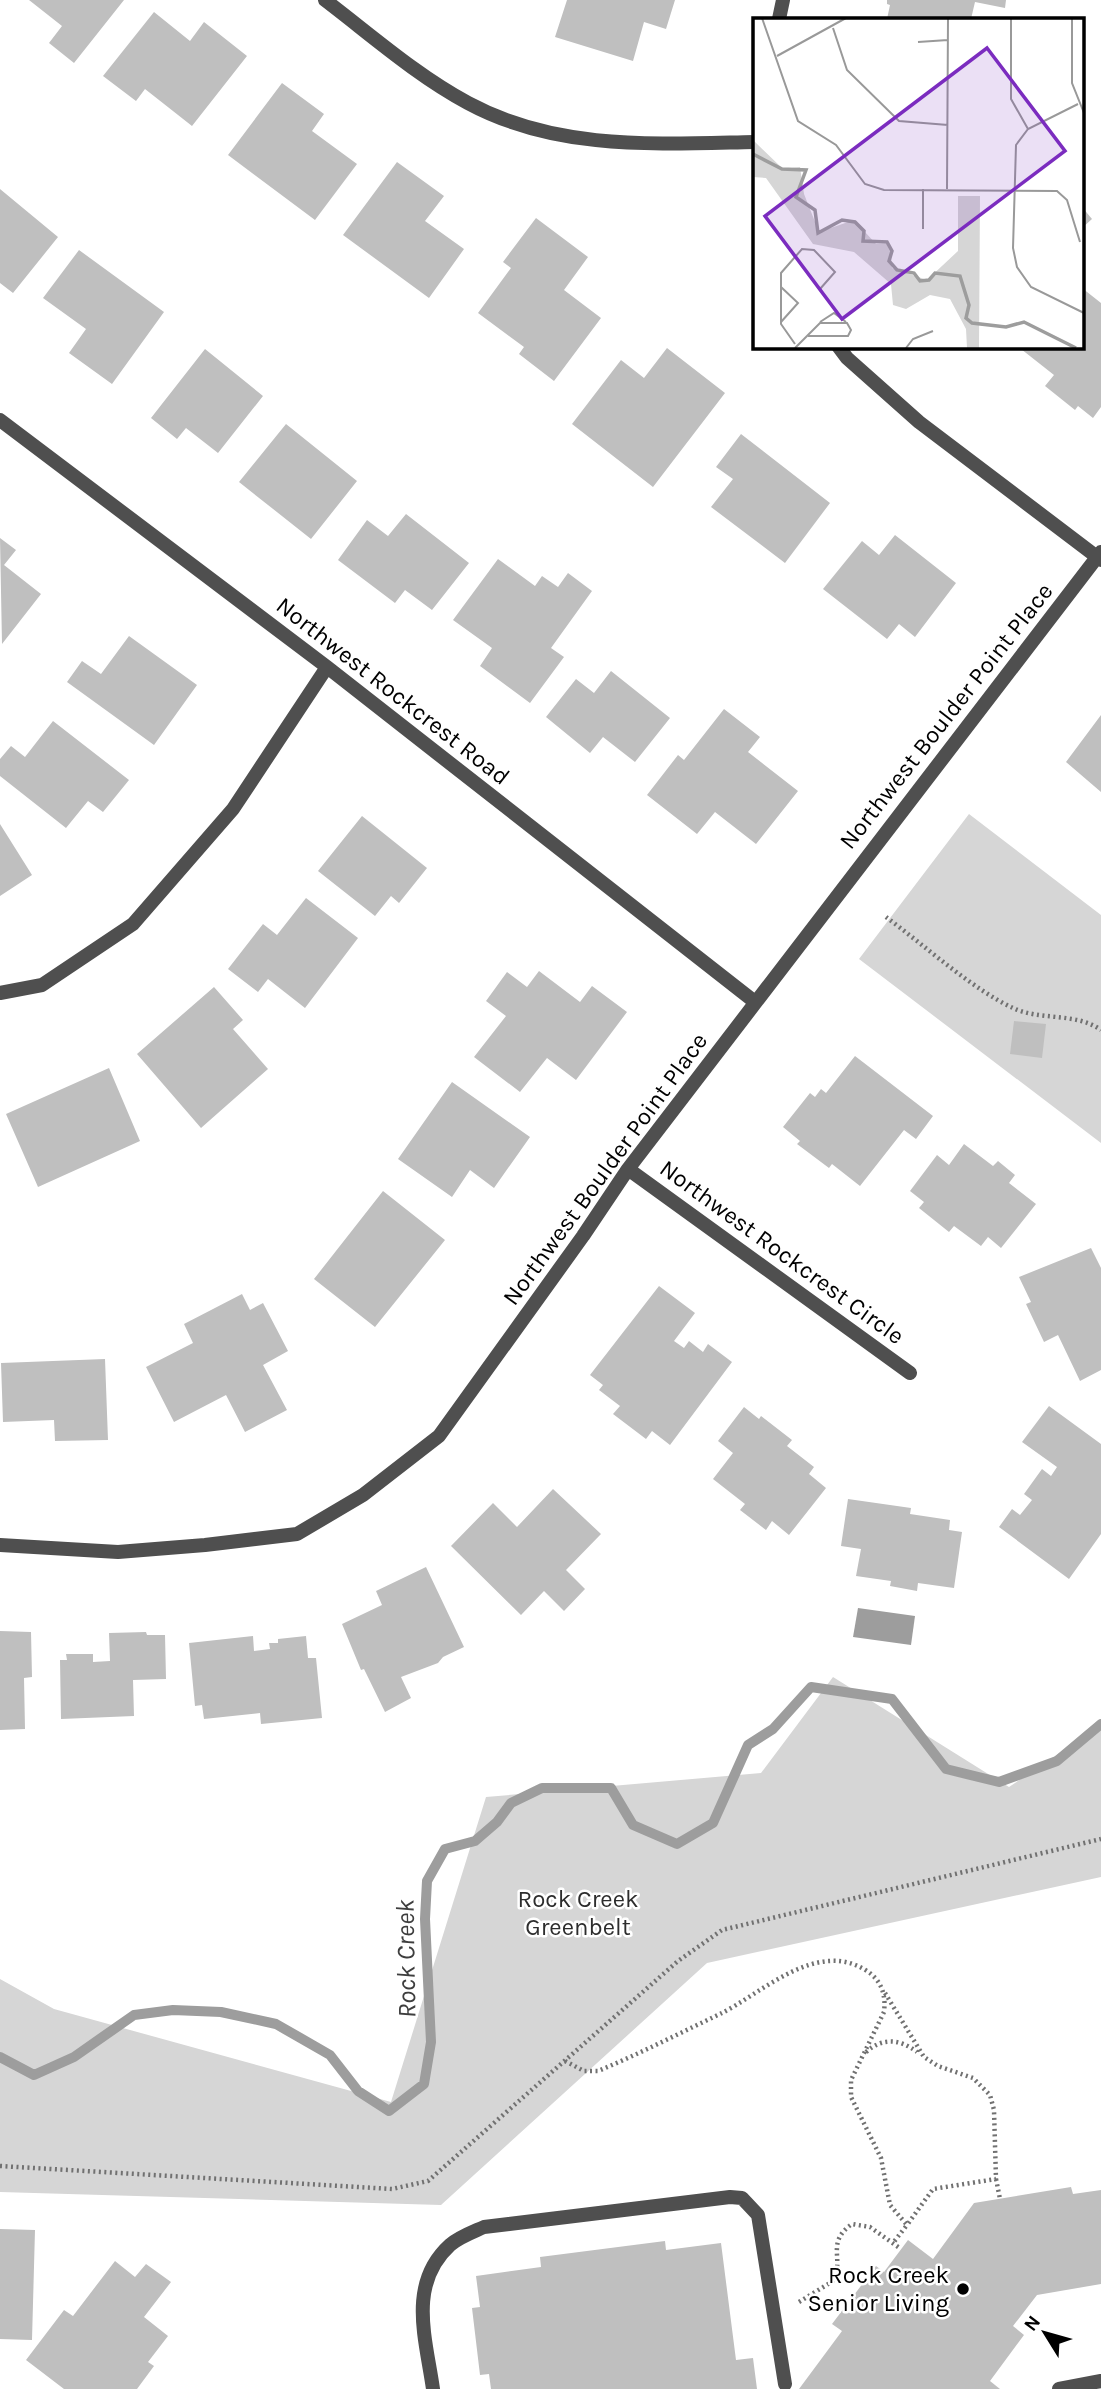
<svg xmlns="http://www.w3.org/2000/svg" width="1101" height="2389" font-family="Karla,sans-serif">
<style>
.green{fill:#d6d6d6}
.water{fill:#9d9d9d}
.lines{fill:none;stroke-linecap:round;stroke-linejoin:round}
.stream{stroke:#9d9d9d;stroke-width:10}
.building{fill:#bfbfbf}
.path{stroke:#717171;stroke-width:4.5;stroke-dasharray:2 3.5;stroke-linecap:butt}
.service{stroke:#4f4f4f;stroke-width:14}
.minor{stroke:#4f4f4f;stroke-width:14}
.poi-dot{fill:#000;stroke:#fff;stroke-width:2.5}
.labels{text-anchor:middle;dominant-baseline:central;stroke-width:5;stroke-linejoin:round;paint-order:stroke}
.street-label{font-size:24px;fill:#000;stroke:#fff}
.park-label{font-size:24px;fill:#2d2d2d;stroke:#fff}
.poi-label{font-size:24px;fill:#000;stroke:#fff;text-anchor:end}
.water-label{font-size:26px;font-style:italic;fill:#3e3e3e;stroke:#fff}
.inset-river{fill:none;stroke:#9d9d9d;stroke-width:3.5}
.inset-road{fill:none;stroke:#999;stroke-width:2}
.view{fill:#7b2cbf;fill-opacity:0.15;stroke:#7b2cbf;stroke-width:3.5}
.inset-edge{fill:none;stroke:#000;stroke-width:3.5}
</style>
<rect width="100%" height="100%" fill="#fff"/>
<!-- green -->
<path class="green" d="M969,814L1101,915V1143L859,959Z
M833,1677L1009,1787L1101,1725V1877L707,1963L441,2205L0,2192V1979L54,2009L391,2102L486,1797L761,1773Z"/>
<!-- water -->
<path class="water" d="M858,1608L915,1616L911,1645L853,1637Z"/>
<g class="lines">
<!-- stream -->
<path class="stream" d="M0,2057L34,2075L74,2057L134,2015L173,2010L221,2012L276,2024L330,2055L358,2091L389,2111L424,2084L431,2042L425,1919L427,1881L445,1849L475,1841L497,1822L511,1803L542,1788H611L633,1825L677,1844L713,1823L748,1745L773,1729L811,1687L892,1699L946,1769L999,1782L1057,1761L1101,1724"/>
</g>
<!-- building -->
<path class="building" d="M29,0H124L74,63L49,43L62,26Z
M567,0H675L666,29L644,22L633,61L555,37Z
M887,0H1006L1005,8L975,2L971,19H887L890,5L887,4Z
M154,12L190,41L204,22L247,56L192,126L145,89L136,101L103,76Z
M282,83L324,114L312,131L357,164L315,220L228,155Z
M397,162L444,196L425,221L464,249L429,298L343,235Z
M0,189L58,237L13,293L0,283Z
M1082,207L1092,219L1082,228Z
M536,218L588,257L564,290L601,318L554,381L519,354L524,347L478,313L511,268L503,262Z
M79,250L164,312L112,384L69,353L86,329L43,298Z
M1082,288L1101,303V407L1093,418L1078,406L1075,410L1045,386L1054,375L1021,349L1082,346Z
M667,348L725,393L653,487L572,424L621,360L644,378Z
M205,349L263,396L218,453L186,428L177,439L151,418Z
M286,424L357,481L311,539L239,482Z
M741,434L830,503L785,563L711,507L733,479L716,467Z
M406,514L469,563L432,610L405,590L395,603L338,560L367,520L388,536Z
M895,535L956,583L915,637L899,624L887,639L823,589L862,541L879,555Z
M0,538L16,550L4,565L41,594L2,644Z
M498,559L535,586L542,576L558,587L568,573L592,591L551,648L564,657L530,703L480,666L492,648L453,620Z
M129,636L197,685L154,745L67,682L82,661L101,674Z
M611,671L670,718L635,762L603,737L590,753L546,717L576,679L594,693Z
M724,709L760,737L748,752L798,791L756,844L715,812L697,834L647,795L678,755L684,760Z
M1101,715V792L1066,762Z
M53,721L129,780L103,812L88,801L66,828L0,776V759L11,746L25,757Z
M362,816L427,868L399,903L391,896L375,916L318,871Z
M0,824L32,875L0,896Z
M306,898L358,938L305,1008L268,979L258,992L228,969L263,924L277,935Z
M539,971L580,1002L592,986L627,1012L576,1080L547,1058L520,1092L474,1057L506,1016L486,1001L507,972L527,987Z
M214,987L243,1020L233,1029L268,1069L201,1128L137,1054Z
M1014,1021L1046,1024L1042,1058L1010,1054Z
M855,1056L933,1116L916,1139L904,1130L860,1186L832,1164L829,1168L797,1144L800,1141L783,1127L810,1093L815,1097L821,1089L826,1093Z
M109,1068L140,1141L38,1187L6,1114Z
M452,1082L530,1137L494,1188L470,1170L452,1197L398,1159Z
M964,1144L993,1166L998,1161L1015,1175L1009,1183L1036,1204L1001,1248L988,1237L981,1246L954,1226L949,1232L919,1208L924,1202L910,1191L937,1155L949,1165Z
M383,1191L445,1240L375,1327L314,1279Z
M1091,1248L1101,1268V1370L1080,1381L1058,1335L1044,1342L1026,1304L1031,1302L1019,1277Z
M659,1286L695,1313L674,1341L684,1348L689,1341L703,1352L708,1344L732,1362L670,1445L652,1431L646,1439L613,1414L620,1406L599,1390L603,1385L590,1375Z
M242,1294L250,1310L263,1303L288,1351L263,1365L287,1410L245,1432L226,1395L174,1422L146,1367L193,1343L184,1324Z
M105,1359L108,1440L55,1441L54,1420L3,1422L1,1363Z
M1049,1406L1101,1444V1534L1069,1579L999,1527L1012,1509L1020,1515L1032,1500L1024,1494L1042,1469L1051,1476L1057,1467L1022,1442Z
M744,1407L759,1419L761,1416L792,1440L787,1446L814,1467L809,1474L826,1488L789,1535L772,1521L766,1530L740,1510L745,1504L713,1479L733,1453L718,1441Z
M553,1489L601,1534L566,1570L585,1589L564,1611L544,1591L521,1615L451,1546L493,1503L517,1527Z
M848,1499L911,1508L910,1514L950,1520L949,1530L962,1532L954,1588L918,1583L917,1591L890,1586L891,1581L856,1576L861,1549L841,1546Z
M426,1567L464,1647L443,1657L438,1663L401,1677L411,1698L385,1712L364,1669L361,1670L342,1624L382,1605L376,1591Z
M0,1631L31,1632L32,1677L24,1678L25,1729L0,1730Z
M146,1632L147,1635H165L166,1679L133,1680L134,1716L61,1719L60,1660H67L66,1654H93V1662L110,1661L109,1633Z
M253,1636L254,1651L270,1649L269,1643H278V1639L306,1636L308,1658H316L322,1718L261,1724L260,1713L204,1719L202,1705L195,1706L189,1643Z
M1071,2187L1073,2194L1101,2190V2284L1037,2295L1013,2326L1024,2335L990,2381L1000,2389H799L842,2331L832,2324L876,2266L884,2272L908,2240L933,2259L974,2203Z
M0,2229L35,2230L32,2340L0,2339Z
M665,2241L666,2250L721,2243L736,2360L753,2358L757,2389H491L489,2374L480,2375L472,2308L480,2307L476,2276L541,2267L540,2257Z
M115,2261L135,2277L146,2264L171,2282L144,2317L168,2336L148,2362L154,2366L137,2389H64L26,2360L64,2310L73,2316Z"/>
<g class="lines">
<!-- path -->
<path class="path" d="M886,917C924,945 972,989 1013,1008C1040,1021 1076,1012 1101,1030
M885,1993L924,2057L938,2066L973,2078L990,2095L994,2110L996,2179L933,2189L907,2225
M866,2052C883,2037 900,2039 917,2052
M565,2061L584,2071H598C639,2054 680,2033 720,2014C761,1994 817,1938 867,1971C882,1981 886,1995 884,2012L851,2080V2097L881,2158L890,2205L907,2225L893,2243
M0,2166L392,2189L428,2181L678,1961L722,1930L1101,1839
M996,2179L1000,2199
M799,2302L833,2281C845,2259 825,2243 852,2224L870,2227L901,2249"/>
<!-- service -->
<path class="service" d="M433,2389C426,2339 407,2284 450,2245C459,2237 473,2232 484,2227L730,2197L742,2198L758,2215L785,2384
M1059,2389L1101,2381"/>
<!-- minor -->
<path class="minor" d="M325,0C371,35 416,75 468,103C557,151 657,144 754,142
M779,19L783,0
M838,346L847,358L919,422L1101,560
M0,420L327,667L755,1002
M0,993L42,985L133,924L233,809L327,667
M628,1169L910,1373
M0,1545L118,1552L205,1545L297,1534L363,1495L439,1436L583,1236L628,1169L1101,552"/>
</g>
<!-- markers -->
<circle class="poi-dot" cx="963" cy="2289" r="7"/>
<g class="labels">
<!-- street labels -->
<g class="street-label">
<text transform="translate(393 691) rotate(38)">Northwest Rockcrest Road</text>
<text transform="translate(946 716) rotate(-52)">Northwest Boulder Point Place</text>
<text transform="translate(605 1169) rotate(-54)">Northwest Boulder Point Place</text>
<text transform="translate(782 1252) rotate(36)">Northwest Rockcrest Circle</text>
</g>
<!-- park labels -->
<g class="park-label">
<text x="578" y="1899">Rock Creek<tspan x="578" dy="28">Greenbelt</tspan></text>
</g>
<!-- poi labels -->
<g class="poi-label">
<text x="949" y="2275">Rock Creek<tspan x="949" dy="28">Senior Living</tspan></text>
</g>
<!-- water labels -->
<g class="water-label">
<text transform="translate(406 1959) rotate(-91)">Rock Creek</text>
</g>
</g>
<!-- overview -->
<g transform="translate(753 18)">
<rect width="331" height="331" fill="#fff"/>
<path d="M0,122L30,151L47,149L51,176L66,214L101,202L123,226H137L139,250L174,262L205,233V178H227L226,330H214L213,311L197,281L177,277L153,291L140,287L138,266L101,234L60,226L13,160L0,159Z" fill="#d6d6d6"/>
<path class="inset-river" d="M0,136L29,151L53,152L43,179L62,192L65,215L89,202L102,204L111,213L110,223L134,224L139,233L136,243L144,252L161,255L167,263L176,262L182,255L207,258L216,287L213,300L219,305L253,309L271,304L323,330"/>
<path class="inset-road" d="M9,0L45,103L83,127L112,166L131,172L304,173L314,182L327,224M258,0V81L275,111M319,0V65L331,95M80,10L94,52L146,103L195,107M165,24L195,22M24,38L93,0M325,86L275,111L263,127L260,230L264,249L278,269L331,295M170,171V211M194,171L195,0M28,269L45,285L28,304M67,304L81,295L93,304M42,326L28,306V255L49,231L61,232L82,254L67,271M42,330L67,305H94L98,312L95,318H55M153,330L160,321L180,313"/>
<path class="view" d="M234,30L312,133L89,301L12,198Z"/>
<rect width="331" height="331" class="inset-edge"/>
</g>
<!-- north arrow -->
<g transform="translate(1045 2333) rotate(307)" stroke="#ffffff" stroke-width="5" paint-order="stroke">
<path d="M0-5L12 26L0 18L-12 26Z" fill="#000000"/>
<text y="-10" font-size="19" font-weight="bold" text-anchor="middle" fill="#000000">N</text>
</g>
</svg>
